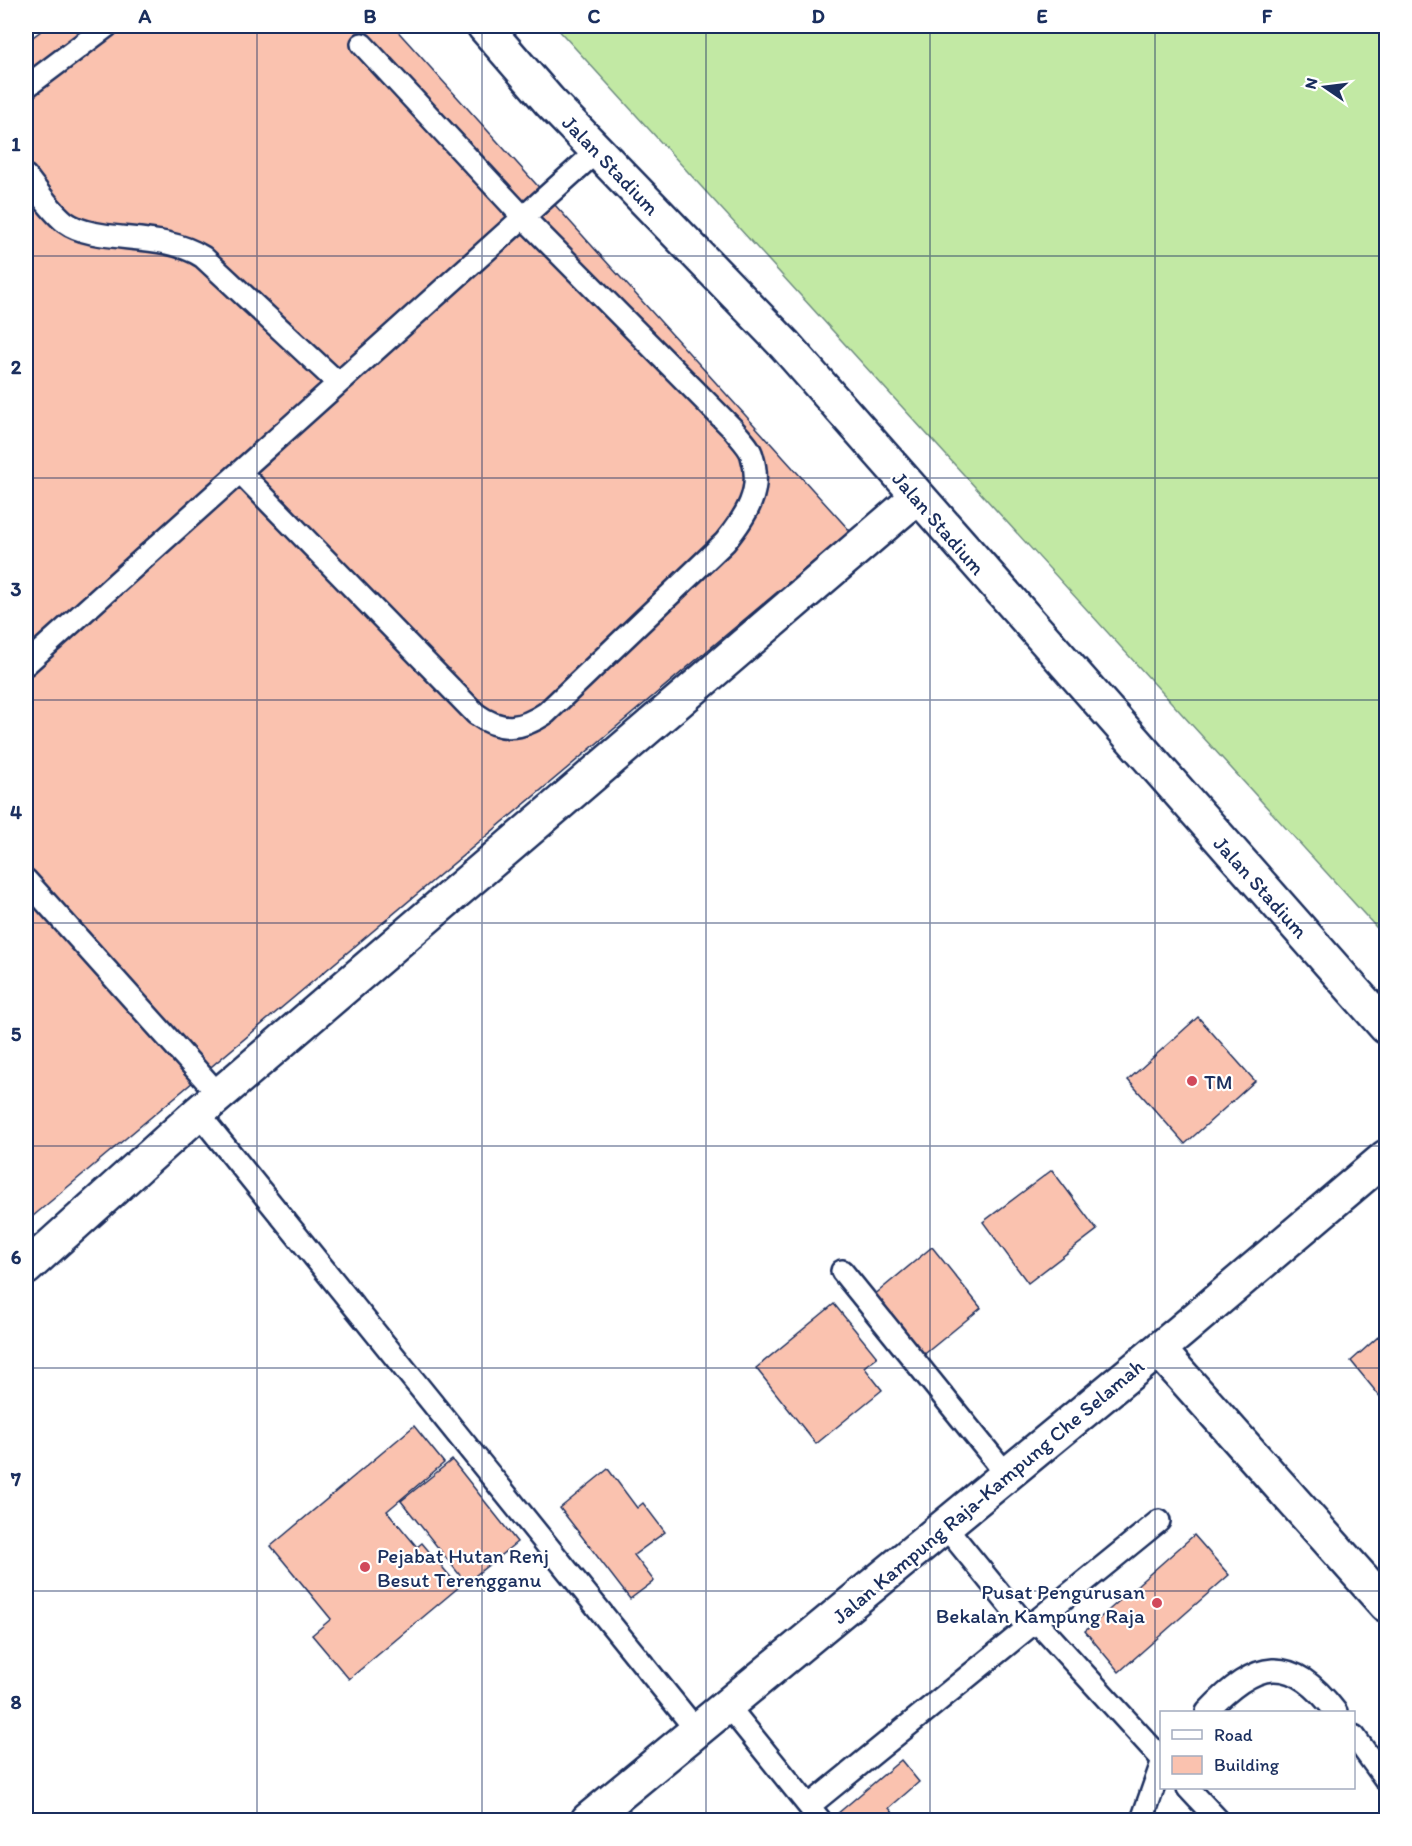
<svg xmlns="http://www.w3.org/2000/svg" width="1412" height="1846" font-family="Itim,sans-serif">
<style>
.grass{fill:#c2e9a4;stroke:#6e8c81;stroke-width:1.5}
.building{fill:#fac2af;stroke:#1b2f5e;stroke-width:1.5}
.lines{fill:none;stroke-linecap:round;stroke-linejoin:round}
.service-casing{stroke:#1b2f5e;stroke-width:26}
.minor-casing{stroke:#1b2f5e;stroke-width:38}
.primary-casing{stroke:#1b2f5e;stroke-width:38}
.service{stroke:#fff;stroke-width:21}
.minor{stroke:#fff;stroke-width:33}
.primary{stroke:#fff;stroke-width:33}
.grid{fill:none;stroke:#1b2f5e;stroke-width:1.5;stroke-opacity:0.55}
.poi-dot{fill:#d1495b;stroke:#fff;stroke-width:2}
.labels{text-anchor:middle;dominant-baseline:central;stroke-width:4.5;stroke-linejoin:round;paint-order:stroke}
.street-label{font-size:21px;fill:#1b2f5e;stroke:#fff}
.poi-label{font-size:21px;fill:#1b2f5e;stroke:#fff;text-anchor:start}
.neatline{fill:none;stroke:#1b2f5e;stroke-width:2}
.grid-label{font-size:20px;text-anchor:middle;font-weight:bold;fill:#1b2f5e}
</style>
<rect width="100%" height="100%" fill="#fff"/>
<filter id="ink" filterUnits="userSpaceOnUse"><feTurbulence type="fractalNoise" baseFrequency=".0167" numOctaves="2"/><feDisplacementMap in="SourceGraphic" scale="12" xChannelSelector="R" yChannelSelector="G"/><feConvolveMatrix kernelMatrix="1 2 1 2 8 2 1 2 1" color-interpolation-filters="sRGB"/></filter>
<g filter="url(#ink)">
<!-- grass -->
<path class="grass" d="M555,26H1386V938Z"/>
<!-- building -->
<path class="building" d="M48,26H393L850,531L26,1222V42Z
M1198,1017L1255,1081L1185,1144L1128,1080Z
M1052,1170L1097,1230L1028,1283L983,1222Z
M932,1247L981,1308L921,1357L873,1296Z
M834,1304L877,1357L864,1367L882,1390L816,1444L756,1368Z
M1386,1330V1404L1351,1361Z
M414,1426L444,1463L387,1511L417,1547L422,1543L459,1587L349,1679L312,1635L331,1619L271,1546Z
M452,1460L517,1542L466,1583L401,1501Z
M608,1469L637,1508L643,1503L665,1532L634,1555L654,1581L630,1599L560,1508Z
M1194,1535L1229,1575L1119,1672L1085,1631Z
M901,1760L919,1782L889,1808L899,1820H842L837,1814Z"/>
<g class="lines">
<defs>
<path id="service" d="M26,87L107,26
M26,176C38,191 50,210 65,222C96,245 161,230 203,257L338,383
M240,472L476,714C501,732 521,730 546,713L725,542C746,516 763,491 752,456C750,447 739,437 733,429L523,217L362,44
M26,664L597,151
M26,880L219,1095
M198,1113L697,1731
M842,1271L1007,1475
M945,1526L1028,1628
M1036,1621L1162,1759
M728,1706L820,1820
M1207,1712C1256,1660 1290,1652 1336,1712
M1354,1736L1386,1780
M1188,1788L1218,1820
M809,1806L1159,1521
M1142,1820L1162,1763"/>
<path id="minor" d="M484,26L549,101L785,345L1386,1027
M26,1268L198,1113L917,497
M1159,1350L1386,1605"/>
<path id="primary" d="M588,1820L1180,1332L1386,1157"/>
</defs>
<!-- service casing -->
<use href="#service" class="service-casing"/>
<!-- minor casing -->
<use href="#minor" class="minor-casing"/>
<!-- primary casing -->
<use href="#primary" class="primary-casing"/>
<!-- service -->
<use href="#service" class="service"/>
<!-- minor -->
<use href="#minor" class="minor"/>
<!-- primary -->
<use href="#primary" class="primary"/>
</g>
</g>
<!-- grid -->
<path class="grid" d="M257,26V1820M482,26V1820M706,26V1820M930,26V1820M1155,26V1820M26,256H1386M26,478H1386M26,700H1386M26,923H1386M26,1146H1386M26,1368H1386M26,1591H1386"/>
<!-- markers -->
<g class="poi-dot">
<circle cx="1192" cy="1081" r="6"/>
<circle cx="365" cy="1567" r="6"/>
<circle cx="1157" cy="1603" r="6"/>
</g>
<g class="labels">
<!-- street labels -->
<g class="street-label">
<text transform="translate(611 165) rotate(46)">Jalan Stadium</text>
<text transform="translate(939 523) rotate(49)">Jalan Stadium</text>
<text transform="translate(1261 887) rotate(48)">Jalan Stadium</text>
<text transform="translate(988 1491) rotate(-40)">Jalan Kampung Raja-Kampung Che Selamah</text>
</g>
<!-- poi labels -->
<g class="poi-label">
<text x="1204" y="1081">TM</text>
<text x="377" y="1555">Pejabat Hutan Renj<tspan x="377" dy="24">Besut Terengganu</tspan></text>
<text x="1145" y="1591" text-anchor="end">Pusat Pengurusan<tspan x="1145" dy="24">Bekalan Kampung Raja</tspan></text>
</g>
</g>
<!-- margin -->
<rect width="1412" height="1846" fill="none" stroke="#fff" stroke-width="66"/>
<!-- legend -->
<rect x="1160" y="1711" width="195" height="78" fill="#ffffff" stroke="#a4acbf" stroke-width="1.5"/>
<rect x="1172" y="1730" width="30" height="9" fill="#ffffff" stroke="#a4acbf" stroke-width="1.5"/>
<text x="1214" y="1741" font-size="18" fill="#1b2f5e">Road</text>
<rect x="1172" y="1756" width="30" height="18" fill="#fac2af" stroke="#a4acbf" stroke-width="1.5"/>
<text x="1214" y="1771" font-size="18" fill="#1b2f5e">Building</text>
<!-- north arrow -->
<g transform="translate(1325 87) rotate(284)" stroke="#ffffff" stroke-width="4.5" paint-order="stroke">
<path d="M0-4.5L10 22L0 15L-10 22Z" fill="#1b2f5e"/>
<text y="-9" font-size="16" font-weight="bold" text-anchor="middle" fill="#1b2f5e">N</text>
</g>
<rect x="33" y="33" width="1346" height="1780" class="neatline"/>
<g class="grid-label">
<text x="145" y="23">A</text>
<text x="370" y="23">B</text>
<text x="594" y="23">C</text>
<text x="818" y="23">D</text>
<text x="1042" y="23">E</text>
<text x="1267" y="23">F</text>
<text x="16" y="151">1</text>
<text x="16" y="374">2</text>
<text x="16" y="596">3</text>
<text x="16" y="819">4</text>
<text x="16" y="1041">5</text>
<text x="16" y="1264">6</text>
<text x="16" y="1486">7</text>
<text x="16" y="1709">8</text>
</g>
</svg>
